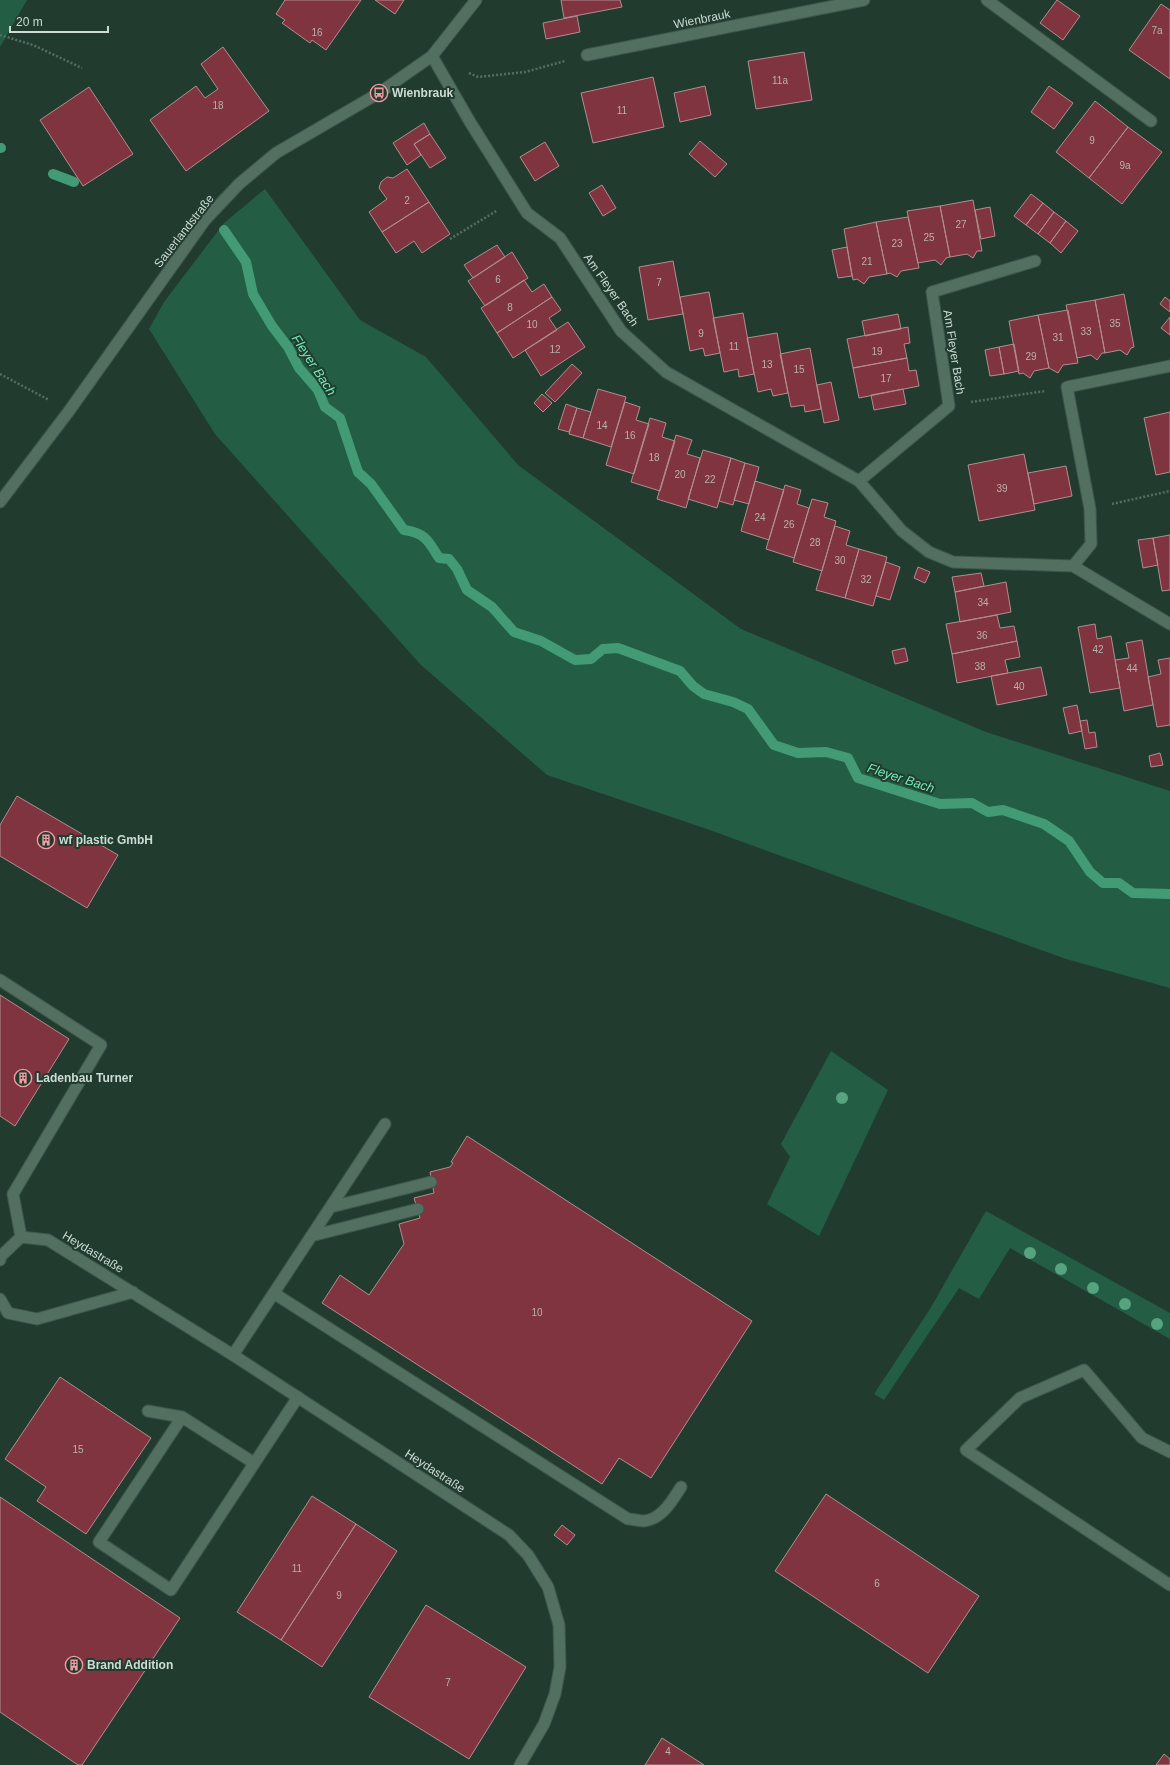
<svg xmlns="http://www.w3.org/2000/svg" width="1170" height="1765" font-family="Arial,sans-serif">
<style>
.green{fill:#235d44}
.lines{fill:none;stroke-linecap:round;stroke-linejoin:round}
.stream{stroke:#429b74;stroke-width:10}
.building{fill:#7f343f;stroke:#af8e90}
.service-casing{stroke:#3f574c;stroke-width:13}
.minor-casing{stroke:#3f574c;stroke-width:13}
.tertiary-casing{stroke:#3f574c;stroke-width:13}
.path{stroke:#566d62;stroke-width:2.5;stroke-dasharray:2 2;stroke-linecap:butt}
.service{stroke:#526f60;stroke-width:11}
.minor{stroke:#526f60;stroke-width:11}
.tertiary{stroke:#526f60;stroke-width:11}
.tree{fill:#55a37f}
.labels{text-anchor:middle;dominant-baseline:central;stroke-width:4;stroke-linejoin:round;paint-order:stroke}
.number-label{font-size:10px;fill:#b9b1ae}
.street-label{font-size:12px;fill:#ccdbd3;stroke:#213c2f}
.poi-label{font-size:12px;font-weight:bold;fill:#ccdbd3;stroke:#213c2f;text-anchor:start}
.water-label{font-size:13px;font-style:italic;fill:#73ebb6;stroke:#213c2f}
</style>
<rect width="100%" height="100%" fill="#213c2f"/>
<!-- green -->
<path class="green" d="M0,0H27L0,47Z
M265,189L360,320L426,357L518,465L741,629L986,732L1170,791V988L1066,959L707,829L547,775L420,664L215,434L149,329L164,302L224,223Z
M831,1051L888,1090L819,1236L767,1204L790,1157L781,1144Z
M986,1211L1170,1313V1339L1010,1248L979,1299L959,1288L884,1400L874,1394L930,1309Z"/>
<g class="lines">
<!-- stream -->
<path class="stream" d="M0,148H1
M53,174L74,182
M224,230L246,262L253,294L272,326L288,347L299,368L318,390L325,407L340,418L358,472L371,484L404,530C425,533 428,540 439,558L449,559L457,569L467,590L492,607L514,632L541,641L575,660L591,659L603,649L618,648L680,671L693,686L704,694L733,702L748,709L774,745L798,753L826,752L848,758L858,778L940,804L972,803L988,812L1003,810L1044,824L1069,841L1090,872L1103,883H1119L1133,893L1170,894"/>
</g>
<!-- building -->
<path class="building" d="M285,0H361L326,50L312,40L310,43L282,23L285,20L276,14Z
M375,0H404L395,14Z
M561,0H620L622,7L564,18Z
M1057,0L1080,16L1063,40L1040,23Z
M1161,4L1170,10V79L1129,50Z
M577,16L580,32L546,39L543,23Z
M223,47L269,111L186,171L150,120L196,86L205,98L218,89L201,64Z
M804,52L812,100L756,109L748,61Z
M653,77L664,127L593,143L581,93Z
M705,86L711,115L680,122L674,93Z
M1049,86L1073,103L1054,129L1031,112Z
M89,87L133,154L83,186L40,120Z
M1095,101L1128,127L1089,178L1056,152Z
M424,123L430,134L414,144L421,155L407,165L393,143Z
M1128,127L1162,152L1122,204L1089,178Z
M430,134L446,158L430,168L414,144Z
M700,141L727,164L715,177L689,154Z
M545,142L559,166L535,181L520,157Z
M407,169L429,202L382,232L369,212L387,199L379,188L381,182L387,177L393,178Z
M602,185L616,208L603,216L589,193Z
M1031,194L1043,203L1026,225L1014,216Z
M973,200L982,251H977L973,258L967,254L950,257L940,206Z
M429,202L450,234L422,253L414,241L396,253L382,232Z
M1043,203L1054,212L1038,234L1026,225Z
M940,206L950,257L946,258L941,265L935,260L918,263L907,211Z
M990,207L995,236L981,239L975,210Z
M1054,212L1066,221L1050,243L1038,234Z
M908,217L919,268L901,271L897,277L890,273L887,274L876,222Z
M1066,221L1078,231L1061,253L1050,243Z
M876,222L887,274L869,277L864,284L857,279L853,280L844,229Z
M497,245L505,257L473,278L464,265Z
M847,247L852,276L838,278L832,250Z
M512,252L528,278L485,306L468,281Z
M673,261L683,314L648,320L639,267Z
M524,280L532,292L544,284L552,297L497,333L481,308Z
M709,292L720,353L705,356L703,348L690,351L680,297Z
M1124,294L1134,347L1131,348L1127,355L1120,350L1105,353L1095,300Z
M552,297L561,310L549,318L557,330L513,358L497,333Z
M1165,297L1170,301V312L1160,304Z
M1095,300L1105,353H1102L1097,360L1091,355L1077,358L1066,305Z
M1068,310L1078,363L1063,365L1058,373L1049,368L1038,315Z
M743,313L754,374L739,377L738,369L724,372L713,318Z
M898,314L901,329L865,336L862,321Z
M1038,315L1049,368L1034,371L1030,378L1023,373L1019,374L1009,321Z
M1170,317V335L1161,328Z
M568,322L585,347L541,376L525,350Z
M908,327L910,343L904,344L907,358L853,368L847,339Z
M777,333L788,393L773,396L771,389L758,392L747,338Z
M1014,344L1019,371L1004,374L999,347Z
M999,347L1004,374L990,376L985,350Z
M810,348L821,409L805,412L804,405L791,407L780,354Z
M907,358L909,371L916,370L919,386L859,398L853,368Z
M572,364L582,373L555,402L545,393Z
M831,382L839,420L824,423L817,385Z
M598,389L626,397L611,447L583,438Z
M903,389L906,404L874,410L871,395Z
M542,394L552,403L543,412L534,403Z
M625,402L640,407L636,420L649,424L634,474L606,465Z
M566,404L577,408L569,432L558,429Z
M577,408L591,412L583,438L569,434Z
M1170,412V472L1156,475L1144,418Z
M650,418L666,423L662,437L675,441L660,491L631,482Z
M676,435L692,440L687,454L700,458L686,508L657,499Z
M703,450L731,458L717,508L688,499Z
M1024,454L1035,510L979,521L968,465Z
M731,458L745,463L733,505L719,501Z
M745,463L759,467L749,504L734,500Z
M1066,466L1072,496L1034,504L1028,473Z
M755,481L784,490L769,540L741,531Z
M785,485L801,490L797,504L809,508L794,558L766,549Z
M812,499L828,503L824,517L836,521L822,571L793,562Z
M835,526L850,531L846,545L859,549L845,598L816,590Z
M1170,535V590L1162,591L1153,538Z
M1153,538L1158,565L1143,568L1138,540Z
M859,549L887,557L873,606L845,598Z
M886,562L900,567L890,600L876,596Z
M918,567L930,572L925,583L914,578Z
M981,573L984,586L955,592L952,577Z
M1006,582L1011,612L960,622L955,592Z
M997,615L1000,628L1014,626L1017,641L952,654L946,624Z
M1095,624L1097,639L1111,636L1120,688L1090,693L1078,627Z
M1142,640L1153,705L1124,711L1115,660L1129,658L1126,643Z
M1017,641L1020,657L1005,660L1008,673L957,683L952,654Z
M905,648L908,661L895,664L892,651Z
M1170,658V725L1157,727L1148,677L1161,674L1158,660Z
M1041,667L1047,695L997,705L991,676Z
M1077,705L1082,731L1069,734L1063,708Z
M1087,720L1089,733L1095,732L1097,747L1085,749L1080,721Z
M1160,753L1163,765L1151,767L1149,756Z
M17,796L118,855L87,908L0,856V825Z
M0,995L69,1039L15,1126L0,1116Z
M467,1136L752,1321L651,1478L619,1458L602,1484L322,1303L340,1275L369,1295L404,1244L399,1224L420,1218L414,1198L434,1193L430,1172L450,1167L453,1163L451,1162Z
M60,1377L151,1438L86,1534L37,1501L46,1487L5,1459Z
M826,1494L979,1596L928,1673L775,1571Z
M312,1496L356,1524L281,1640L237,1612Z
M0,1497L180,1618L82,1765H78L0,1712Z
M356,1524L397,1551L322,1667L281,1640Z
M562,1525L575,1535L567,1545L554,1535Z
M426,1605L526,1667L469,1759L369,1697Z
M662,1738L704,1765H645Z
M1164,1754L1170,1759V1765H1156Z"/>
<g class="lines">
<defs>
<path id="service" d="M987,0L1151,121
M0,980L101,1045L13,1194L21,1237
M331,1207L431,1182
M311,1236L418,1209
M275,1294L628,1519C633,1519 639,1521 644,1521C662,1519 672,1501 681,1487
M233,1355L385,1124
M148,1411L182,1417L254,1463
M182,1417L99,1542L171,1590L298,1397
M1170,1452L1142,1438L1084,1370L1020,1398L966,1450L1170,1585"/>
<path id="minor" d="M587,55L864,0
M432,56L470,122L527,213L560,238L621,331L666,372L859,481L902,531L929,552L953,562L1073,566L1091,544L1090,509L1067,387L1170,366
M859,481L949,406L932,292L1035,261
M1073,566L1170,624
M0,1260L1,1256L21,1237L48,1240L233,1355L509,1535L528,1555L548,1587L559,1625L560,1667L555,1694L544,1724L520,1765
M0,1299L8,1313L37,1319L133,1292"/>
<path id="tertiary" d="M0,502L69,411L205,220L239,184L276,153L379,93L432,56L476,0"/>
</defs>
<!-- service casing -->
<use href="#service" class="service-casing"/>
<!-- minor casing -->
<use href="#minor" class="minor-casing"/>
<!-- tertiary casing -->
<use href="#tertiary" class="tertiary-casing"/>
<!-- path -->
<path class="path" d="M0,35L33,45L82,68
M469,73L478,77L525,72L565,61
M450,239L498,210
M0,374L49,400
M971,402L1045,391
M1112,504L1170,491"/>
<!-- service -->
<use href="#service" class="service"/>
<!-- minor -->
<use href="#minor" class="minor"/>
<!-- tertiary -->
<use href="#tertiary" class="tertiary"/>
</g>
<!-- trees -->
<g class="tree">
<circle cx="842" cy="1098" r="6"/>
<circle cx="1030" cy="1253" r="6"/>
<circle cx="1061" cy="1269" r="6"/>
<circle cx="1093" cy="1288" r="6"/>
<circle cx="1125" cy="1304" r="6"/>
<circle cx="1157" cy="1324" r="6"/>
</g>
<!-- icons -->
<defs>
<symbol id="bus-ring" viewBox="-11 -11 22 22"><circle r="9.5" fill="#213c2f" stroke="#f49aa3" stroke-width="1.5"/><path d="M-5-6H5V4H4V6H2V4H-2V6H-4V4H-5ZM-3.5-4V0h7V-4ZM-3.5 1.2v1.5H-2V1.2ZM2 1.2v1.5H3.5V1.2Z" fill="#f49aa3"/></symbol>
<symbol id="building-ring" viewBox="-11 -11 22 22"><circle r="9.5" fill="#213c2f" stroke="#f49aa3" stroke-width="1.5"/><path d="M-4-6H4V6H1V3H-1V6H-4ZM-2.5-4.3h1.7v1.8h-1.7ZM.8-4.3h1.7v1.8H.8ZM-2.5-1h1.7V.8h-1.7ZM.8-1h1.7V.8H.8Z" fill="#f49aa3"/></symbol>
</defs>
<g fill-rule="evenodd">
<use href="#bus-ring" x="369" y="83" width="20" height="20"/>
<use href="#building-ring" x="36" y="830" width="20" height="20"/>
<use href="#building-ring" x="13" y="1068" width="20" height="20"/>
<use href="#building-ring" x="64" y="1655" width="20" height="20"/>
</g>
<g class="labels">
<!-- number labels -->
<g class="number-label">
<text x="1157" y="30">7a</text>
<text x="317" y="32">16</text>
<text x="780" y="80">11a</text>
<text x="218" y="105">18</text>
<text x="622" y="110">11</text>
<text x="1092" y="140">9</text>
<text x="1125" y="165">9a</text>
<text x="407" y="200">2</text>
<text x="961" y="224">27</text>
<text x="929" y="237">25</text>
<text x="897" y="243">23</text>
<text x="867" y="261">21</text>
<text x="498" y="279">6</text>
<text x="659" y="282">7</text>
<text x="510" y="307">8</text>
<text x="1115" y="323">35</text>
<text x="532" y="324">10</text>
<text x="1086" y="331">33</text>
<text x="701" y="333">9</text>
<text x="1058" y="337">31</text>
<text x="734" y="346">11</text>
<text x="555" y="349">12</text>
<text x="877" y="351">19</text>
<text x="1031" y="356">29</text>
<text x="767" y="364">13</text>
<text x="799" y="369">15</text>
<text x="886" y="378">17</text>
<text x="602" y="425">14</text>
<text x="630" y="435">16</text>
<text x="654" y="457">18</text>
<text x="680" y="474">20</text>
<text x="710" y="479">22</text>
<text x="1002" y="488">39</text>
<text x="760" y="517">24</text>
<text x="789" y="524">26</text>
<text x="815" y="542">28</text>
<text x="840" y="560">30</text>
<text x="866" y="579">32</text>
<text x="983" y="602">34</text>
<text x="982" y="635">36</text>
<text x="1098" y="649">42</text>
<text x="980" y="666">38</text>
<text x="1132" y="668">44</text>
<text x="1019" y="686">40</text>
<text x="537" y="1312">10</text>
<text x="78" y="1449">15</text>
<text x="297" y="1568">11</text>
<text x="877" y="1583">6</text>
<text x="339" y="1595">9</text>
<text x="448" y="1682">7</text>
<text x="668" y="1751">4</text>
</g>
<!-- street labels -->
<g class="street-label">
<text transform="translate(702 19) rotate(-11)">Wienbrauk</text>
<text transform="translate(184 231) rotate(-52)">Sauerlandstraße</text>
<text transform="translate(611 290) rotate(55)">Am Fleyer Bach</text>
<text transform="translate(954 352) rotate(81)">Am Fleyer Bach</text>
<text transform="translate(93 1252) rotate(31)">Heydastraße</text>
<text transform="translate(435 1471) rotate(33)">Heydastraße</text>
</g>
<!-- poi labels -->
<g class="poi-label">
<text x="392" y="93">Wienbrauk</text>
<text x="59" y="840">wf plastic GmbH</text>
<text x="36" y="1078">Ladenbau Turner</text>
<text x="87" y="1665">Brand Addition</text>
</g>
<!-- water labels -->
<g class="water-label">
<text transform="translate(314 365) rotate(57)">Fleyer Bach</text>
<text transform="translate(901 778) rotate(18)">Fleyer Bach</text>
</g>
</g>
<!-- scale -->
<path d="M10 26v6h98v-6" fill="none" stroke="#ccdbd3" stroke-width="2"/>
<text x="16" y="26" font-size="12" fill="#ccdbd3" stroke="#213c2f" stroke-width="3" paint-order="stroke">20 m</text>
</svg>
